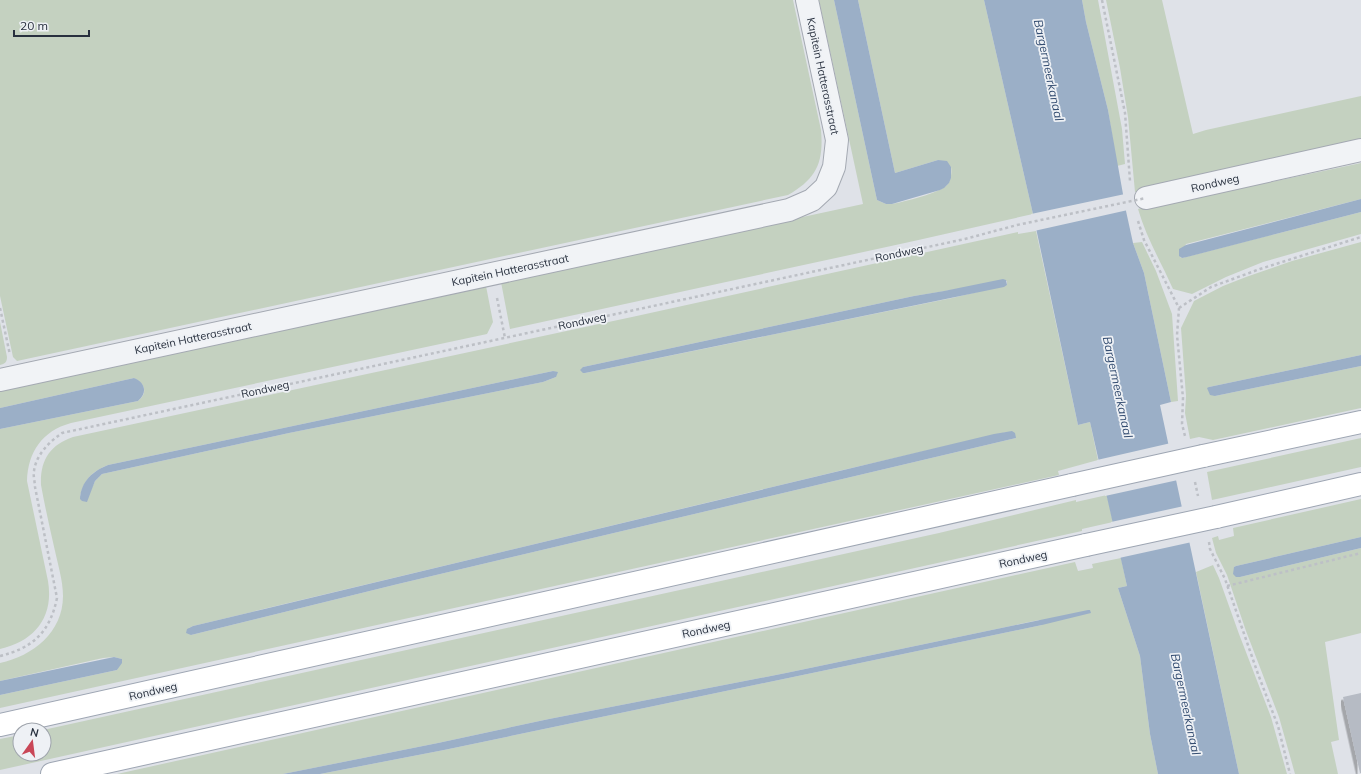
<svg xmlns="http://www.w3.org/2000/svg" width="1361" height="774" font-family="Mulish,sans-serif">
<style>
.green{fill:#c4d1c0;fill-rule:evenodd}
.water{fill:#9bafc7}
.pier{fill:#dfe2e8}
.building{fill:#b6bbc4;filter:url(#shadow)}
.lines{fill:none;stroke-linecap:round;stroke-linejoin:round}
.minor-casing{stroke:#a4a9b2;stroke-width:24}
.major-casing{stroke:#9ea6b3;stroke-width:24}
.path{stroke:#bdc0c6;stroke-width:2.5;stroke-dasharray:3 3;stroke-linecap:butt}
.minor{stroke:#f1f3f6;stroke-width:22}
.major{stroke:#fff;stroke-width:22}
.major-bridge-casing{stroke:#9ea6b3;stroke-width:24;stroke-linecap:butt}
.path-bridge{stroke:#bdc0c6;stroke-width:2.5;stroke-dasharray:3 3;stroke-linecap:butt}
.major-bridge{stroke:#fff;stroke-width:22}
.labels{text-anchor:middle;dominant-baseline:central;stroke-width:3.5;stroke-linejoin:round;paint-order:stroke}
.street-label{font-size:11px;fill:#28303e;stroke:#eef1f5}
.water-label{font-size:12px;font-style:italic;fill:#344d71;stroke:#eef1f5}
</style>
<defs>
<filter id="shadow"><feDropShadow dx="-3.5" dy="3.5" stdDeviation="0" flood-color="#0004"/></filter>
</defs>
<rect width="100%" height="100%" fill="#dfe2e8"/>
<!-- green -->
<path class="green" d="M0,0H793L821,130C824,163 816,179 788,195L17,361L13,357L0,296Z
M819,0H834L877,200L886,204H892C903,202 940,193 947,185C951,181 952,172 951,167L938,160L895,173L858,0H984L1033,214L914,241L510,329L501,282L863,204Z
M1082,0H1098L1122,129L1125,164L1117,166L1108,110L1086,22Z
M1106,0H1162L1193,134L1206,130L1361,96V140L1135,192L1128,117L1120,68Z
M1361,163V199L1186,244L1180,257L1182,258L1361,212V234L1263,262L1226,277L1192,294L1173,289C1161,262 1146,237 1138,209L1156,204L1219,193Z
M1036,231L1078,425L1090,422L1098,460L1058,471L1059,475L0,708V695L117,670L122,659L114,657L103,658L0,681V663C33,656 63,632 63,596C63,581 58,565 55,551C50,529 45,507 41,485C40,460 50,445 73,437L632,317L1018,232V234ZM1007,281V285L952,298L585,373L583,367L914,296ZM553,371H554L556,377L543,382L289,433L102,474L95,481L90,492L80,496C84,480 92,471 108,465ZM1007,432L1016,438L398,584L191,635L189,628L193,626L843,470Z
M1142,242L1156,271L1172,314L1178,401L1171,402L1144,273L1133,243Z
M1361,242V355L1209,387L1215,396L1361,366V408L1213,440L1199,437L1190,439L1185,413L1186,396L1181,328L1194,301L1223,286L1246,277L1292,261Z
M486,286L493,322L487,334L71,423C42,431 28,452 27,481L48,581C54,617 35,641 0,649V429L138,401C149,392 144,383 134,378L0,408V390Z
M0,322L7,357C7,362 5,364 0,365Z
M1361,438V467L1212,500L1207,472Z
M1107,495L1113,522L1082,529V531L0,770V739L20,735V754H44V730H43L939,533L1076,500V502Z
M1361,499V537L1236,566L1234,567L1240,577L1361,548V633L1325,642L1339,740L1331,742L1338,774H1295L1279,717L1246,631L1227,575L1216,553L1212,538L1218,536L1219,540L1234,536L1233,528Z
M1121,558L1127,586L1118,588L1140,656L1150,734L1158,774H320L444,750L1042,625L1039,620L786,673L549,719L438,743L283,774H117L1075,562L1078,571L1093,568L1092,564Z
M1213,565L1219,578L1239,634L1271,717L1287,774H1239L1196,572Z"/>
<!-- water -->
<path class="water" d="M834,0H858L895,173L938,160L947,161L951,167V178L949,183L944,188L940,190L892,204H886L877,200Z
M984,0H1082L1086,22L1108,110L1126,211L1133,243L1144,273L1171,402L1160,405L1239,774H1158L1150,734L1140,656L1118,588L1127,586L1090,422L1078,425L1033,214Z
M1361,199V212L1187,257L1182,258L1179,256V249L1186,245Z
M1003,279L1006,280L1007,285L1004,287L585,373H583L580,370L583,367L914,296L944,291Z
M1361,355V366L1215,396L1210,395L1207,388L1209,387Z
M553,371L558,372L556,377L543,382L289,433L102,474L95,481L87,502L82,501L80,499C81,481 93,471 108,465Z
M134,378C145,382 148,393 138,401L0,429V408Z
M1012,431L1015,433L1016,438L398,584L191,635L186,633L187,629L193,626L994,434Z
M1361,537V548L1240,577H1236L1233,574L1234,567L1236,566Z
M1088,610H1090L1091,613L1042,625L444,750L320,774H283L438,743L549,719L786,673Z
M114,657L122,659V663L117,670L0,695V681Z"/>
<!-- pier -->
<path class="pier" d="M1125,194L1128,210L1034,231L1031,214Z
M1171,443L1178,480L1105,496L1097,460Z
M1184,506L1192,542L1119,558L1111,522Z"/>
<!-- building -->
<path class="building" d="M1361,693V773H1360L1343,697Z"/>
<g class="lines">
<defs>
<path id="minor" d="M1146,198L1361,150
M0,380L789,210L812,200L826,187L834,167L837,140L807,0"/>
<path id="major" d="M1203,456L1361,422
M1216,517L1361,484
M0,725L1072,485
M52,774L1086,545"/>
</defs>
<!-- minor casing -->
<use href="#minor" class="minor-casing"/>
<!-- major casing -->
<use href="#major" class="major-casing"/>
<!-- path -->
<path class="path" d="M1102,0L1125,113L1130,181
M1138,221L1144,240L1179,308L1177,335L1183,398L1182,424L1185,436
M497,298L505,338
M0,308L10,355
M1179,308L1211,287L1260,269L1361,237
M1195,482L1198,496
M1209,542L1210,549L1225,579L1258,674L1278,726L1290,774
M1227,586L1361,553
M0,656C33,648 50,632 57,598L35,487C35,482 33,476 34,471C36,455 49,442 62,433L965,239L1017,225"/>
<!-- minor -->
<use href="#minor" class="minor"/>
<!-- major -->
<use href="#major" class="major"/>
<defs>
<path id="major-bridge" d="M1072,485L1203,456
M1086,545L1216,517"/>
</defs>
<!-- major-bridge casing -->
<use href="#major-bridge" class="major-bridge-casing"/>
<!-- path-bridge -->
<path class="path-bridge" d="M1017,225L1146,198"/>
<!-- major-bridge -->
<use href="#major-bridge" class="major-bridge"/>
</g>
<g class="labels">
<!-- street labels -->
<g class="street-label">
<text transform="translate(823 76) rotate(78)">Kapitein Hatterasstraat</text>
<text transform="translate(1215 183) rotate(-13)">Rondweg</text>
<text transform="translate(899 253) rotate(-12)">Rondweg</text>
<text transform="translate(510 270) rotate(-12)">Kapitein Hatterasstraat</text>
<text transform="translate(582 321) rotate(-12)">Rondweg</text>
<text transform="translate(193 338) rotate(-12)">Kapitein Hatterasstraat</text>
<text transform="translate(265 389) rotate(-12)">Rondweg</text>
<text transform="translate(1023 559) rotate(-12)">Rondweg</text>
<text transform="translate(706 629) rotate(-12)">Rondweg</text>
<text transform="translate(153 691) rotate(-13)">Rondweg</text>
</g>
<!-- water labels -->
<g class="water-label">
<text transform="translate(1049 70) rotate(78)">Bargermeerkanaal</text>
<text transform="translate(1118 387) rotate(78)">Bargermeerkanaal</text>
<text transform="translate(1186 704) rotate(78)">Bargermeerkanaal</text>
</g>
</g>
<!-- north arrow -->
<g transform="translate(32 742) rotate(14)"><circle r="19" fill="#eef1f5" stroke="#9fa4ac"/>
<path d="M0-3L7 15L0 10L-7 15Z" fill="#c94757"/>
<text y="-6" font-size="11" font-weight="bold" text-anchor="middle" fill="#28303e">N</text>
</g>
<!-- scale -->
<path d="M14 30v6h75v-6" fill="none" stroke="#28303e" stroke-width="2"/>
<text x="20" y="30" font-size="12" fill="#28303e" stroke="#eef1f5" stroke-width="3" paint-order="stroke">20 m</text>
</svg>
